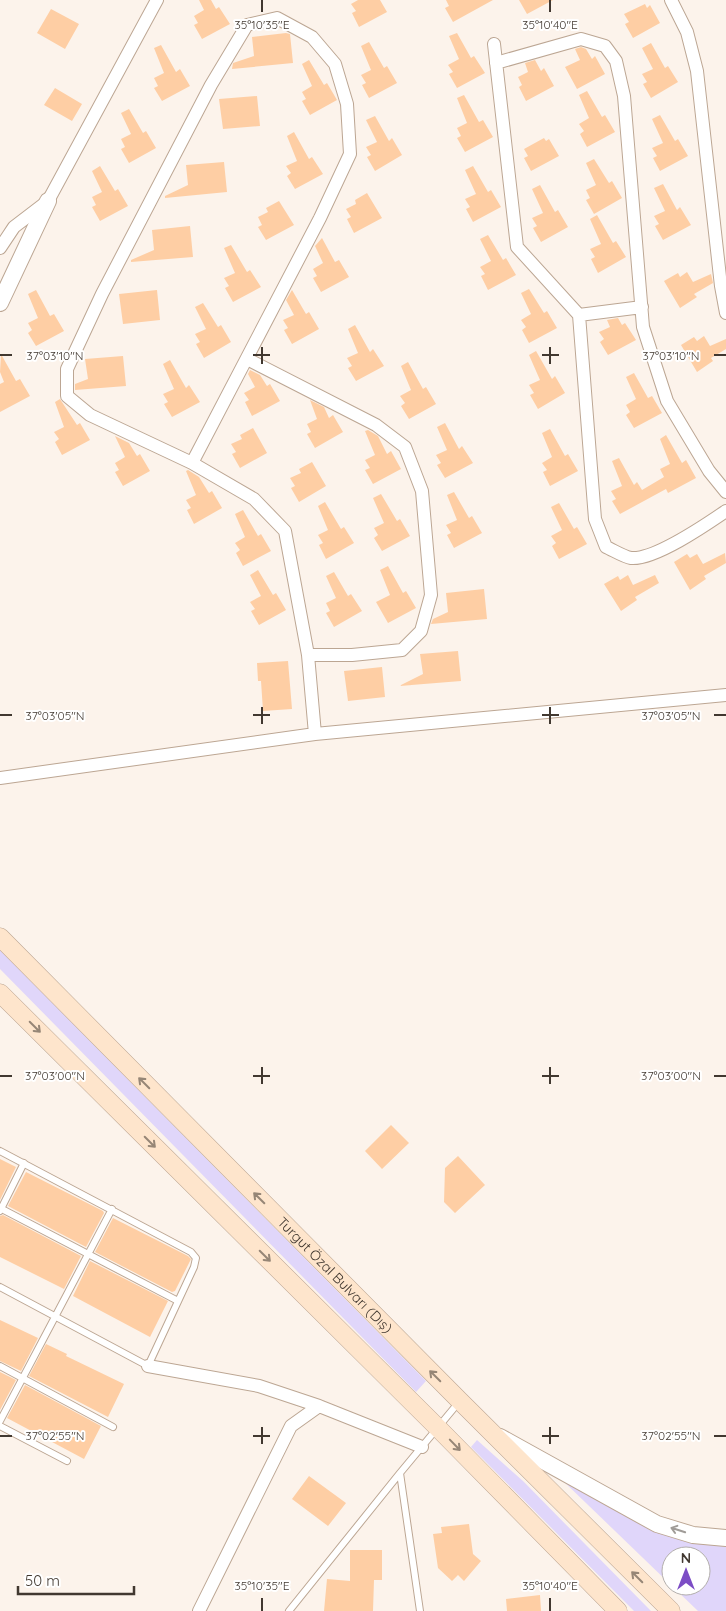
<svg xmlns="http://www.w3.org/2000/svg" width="726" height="1611" font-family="Quicksand,sans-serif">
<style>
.green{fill:#e0d6fa}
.building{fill:#fecea4}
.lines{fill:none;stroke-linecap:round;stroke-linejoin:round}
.service-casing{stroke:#bca693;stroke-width:8}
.minor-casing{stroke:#bca693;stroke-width:14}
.tertiary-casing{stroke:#bca693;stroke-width:18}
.secondary-casing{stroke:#bca693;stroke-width:19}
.service{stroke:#fff;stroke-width:6}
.minor{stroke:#fff;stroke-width:12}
.tertiary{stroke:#fff;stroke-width:16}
.secondary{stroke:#fee5cc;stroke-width:18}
.oneway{stroke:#968676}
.oneway2{stroke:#a09c98}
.ticks{fill:none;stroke:#413830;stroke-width:2}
.labels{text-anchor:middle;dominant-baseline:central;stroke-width:4;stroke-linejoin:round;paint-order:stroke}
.street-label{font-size:14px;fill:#413830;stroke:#fff}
.ticks-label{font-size:12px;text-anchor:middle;fill:#413830;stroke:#fff;stroke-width:4;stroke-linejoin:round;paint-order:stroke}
</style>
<rect width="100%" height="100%" fill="#fcf3eb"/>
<!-- green -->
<path class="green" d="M0,950L426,1381L416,1392L0,969Z
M477,1440L523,1481L651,1611H634L471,1447Z
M558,1476C598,1497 684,1549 726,1545V1611H698L672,1586H701V1556H671V1585Z"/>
<!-- building -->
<path class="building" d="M199,0H211L216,9L219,7L230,24L202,39L194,25L198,23L194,16L204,10Z
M358,0H380L387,12L359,27L352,13L356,11L351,4Z
M446,0H493L453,22L445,8L449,6Z
M519,0H553L527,14Z
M645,4L647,8L650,5L660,23L633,38L625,24L629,22L624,14Z
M51,9L79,24L65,49L37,33Z
M286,33L290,34L293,63L232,69L233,63L254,56L252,37Z
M457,33L471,58L474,56L485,73L457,88L449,74L453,72L448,65L459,59L449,36Z
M369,42L384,68L387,66L397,83L369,98L362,85L366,83L361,75L371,70L361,46Z
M651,43L665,68L668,66L678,82L651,98L643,84L647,82L642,74L653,69L642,48Z
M161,45L176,72L180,69L190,86L162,101L154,88L158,86L154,78L164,73L154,48Z
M581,47L586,49L592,59L595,56L605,74L577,89L565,67L580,60L575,49Z
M309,60L324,85L327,83L337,100L310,115L302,101L306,99L302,92L312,86L302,64Z
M535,60L541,71L544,68L554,86L526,101L519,87L522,85L518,77L528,72L525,63Z
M55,88L82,104L72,121L44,105Z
M587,91L602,117L605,115L615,132L587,147L580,134L584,131L579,124L589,118L579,95Z
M464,95L479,122L483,120L493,137L465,152L457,138L461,136L457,128L467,123L457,98Z
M257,96L260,126L223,129L219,99Z
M129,109L143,133L146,131L156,148L129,163L121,149L125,147L121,139L131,134L121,113Z
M660,115L675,141L678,139L688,156L660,171L653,158L657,156L652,148L663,143L652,119Z
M375,116L389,141L392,138L402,155L375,171L367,157L371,155L366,147L377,142L366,120Z
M294,132L309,159L312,157L323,174L295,189L287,176L291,173L286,166L297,161L287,136Z
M544,138L546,141L549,139L559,156L531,171L524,158L528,156L524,149Z
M594,159L609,183L612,181L622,198L594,214L586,200L590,198L586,190L596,185L586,163Z
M224,162L227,192L165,198V196L188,185L186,165Z
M100,166L115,191L118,189L128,206L100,221L92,207L96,205L92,197L102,192L92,171Z
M473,166L488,192L491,190L501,207L473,222L466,209L470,207L465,199L476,194L465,170Z
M663,184L677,210L680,207L691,225L663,240L655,226L659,224L654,216L665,211L654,188Z
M540,185L555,212L558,210L568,227L541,242L533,228L537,226L532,218L543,213L532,189Z
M367,193L382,218L354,233L347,219L351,217L346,209L356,204L355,200Z
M279,201L294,225L266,240L258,227L262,225L258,217L268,212L266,208Z
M597,215L613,243L616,241L626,257L598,273L591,259L595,257L590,249L601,244L590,219Z
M190,226L193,257L131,262V260L154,250L152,230Z
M488,235L503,260L506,258L516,275L488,290L481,276L485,274L480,267L491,261L480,239Z
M322,238L335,262L339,260L349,277L321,292L313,278L317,276L313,269L323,263L315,246Z
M231,245L247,272L250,270L261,287L233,302L225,288L229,286L224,278L235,273L224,248Z
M687,272L693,282L711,274L713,283L694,294L697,297L680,308L664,281L678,273L680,277Z
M529,289L544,313L547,311L557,328L529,343L522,330L526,327L521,320L531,314L521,293Z
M36,290L50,316L54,314L64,331L36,346L28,333L32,330L28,323L38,318L28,294Z
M157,290L160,320L123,324L119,294Z
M292,290L306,314L309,312L319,329L292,344L284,330L288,328L283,320L294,315L286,300Z
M203,303L218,327L221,325L231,342L204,358L196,344L200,342L195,334L206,329L195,307Z
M618,318L622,325L625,323L636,340L608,355L600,342L604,339L599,332L610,327L607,320Z
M355,325L370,352L373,349L384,366L356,381L348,368L352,366L347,358L358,353L348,329Z
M704,336L710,346L726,339V349L711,358L713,361L697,372L681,345L694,337L697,341Z
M536,351L552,379L555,376L565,393L538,409L530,395L534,393L529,385L540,380L529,355Z
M1,354L16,381L20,379L30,396L0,412V384L4,382L0,372Z
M123,356L126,386L75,390V384L88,379L85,359Z
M170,360L186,388L189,385L200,402L172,417L164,404L168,402L163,394L174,389L163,364Z
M408,362L423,389L426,387L436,404L409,419L401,406L405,403L400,396L411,390L401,366Z
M250,370L260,375L267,386L270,384L280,401L252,416L245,402L249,400L244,393L255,387L248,374Z
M634,373L648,398L652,396L662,413L634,428L626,415L630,412L626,405L636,399L626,377Z
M60,399L77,425L80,423L90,440L62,455L55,442L59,439L54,432L64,427L55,402Z
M310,400L324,407L329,418L333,415L343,432L315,448L307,434L311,432L307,424L317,419Z
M445,423L459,449L462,446L473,463L445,478L437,465L441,463L436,455L447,450L437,427Z
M253,428L267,453L240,468L232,454L236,452L231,444L242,439L240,435Z
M550,429L565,456L568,454L578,471L550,486L543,472L547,470L542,463L552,457L542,433Z
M368,430L378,436L387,454L391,451L401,469L373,484L365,470L370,468L365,460L375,455L365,431Z
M666,435L682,463L686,460L696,478L668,493L666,489L620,514L612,501L616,499L611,491L622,486L612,461L619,458L634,485L637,482L642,490L664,477L660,469L670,464L660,439Z
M115,436L129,443L137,456L140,454L150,471L123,486L115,472L119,470L115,463L125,457Z
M312,462L326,486L299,502L291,488L295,486L290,478L301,473L299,469Z
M188,470L199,477L209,493L212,491L222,508L194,524L187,510L191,508L186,500L196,495L186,471Z
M454,492L469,518L472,516L482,533L454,548L447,535L451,533L446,525L457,520L447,495Z
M381,494L397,521L400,519L410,536L382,551L374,538L378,535L374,528L384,523L373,498Z
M325,502L341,529L344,527L354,543L326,559L319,545L323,543L318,535L328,530L318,506Z
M559,503L574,529L577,527L587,544L559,559L552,546L556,543L551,536L562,530L551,507Z
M243,510L258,536L261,534L271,551L243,566L236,553L240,550L235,543L245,537L235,514Z
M725,553L726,563L704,576L706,579L690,590L674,562L687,554L690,558L697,554L703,564Z
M388,566L403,593L406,591L416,608L388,623L376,602L390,595L380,570Z
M258,570L273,595L276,593L286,610L259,625L251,611L255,609L250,602L261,596L250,575Z
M334,572L348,596L351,594L362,611L334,627L326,613L330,611L326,603L336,598L326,576Z
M628,575L633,585L655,575L659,583L635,597L637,600L621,611L604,584L618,576L620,580Z
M484,589L487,619L431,624L433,619L448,612L446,593Z
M458,651L461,681L399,686L423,674L420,654Z
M288,661L292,709L263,711L261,681H258L257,663Z
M382,667L385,697L348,701L344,671Z
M391,1125L409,1143L382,1169L365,1151Z
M458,1156L485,1185L455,1213L444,1202L445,1168Z
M0,1159L16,1167L0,1200Z
M26,1172L103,1211L104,1213L86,1247L8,1206Z
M3,1215L81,1256L64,1289L0,1257V1216Z
M113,1218L188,1256L191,1259L175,1291L172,1292L95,1252Z
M90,1261L168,1301L150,1337L73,1296Z
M0,1320L38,1338L21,1371L0,1361Z
M46,1344L67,1354L66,1356L124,1384L108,1417L29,1376Z
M0,1372L16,1380L0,1410Z
M25,1385L101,1426L84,1459L7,1418Z
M309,1476L346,1503L328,1526L292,1499Z
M469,1524L473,1554L481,1561L464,1581L458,1575L452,1581L438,1568L433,1534L442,1533L441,1527Z
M350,1550H382V1580H374L373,1611H324L327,1579L350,1581Z
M540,1595L541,1611H507L506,1599Z"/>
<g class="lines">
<defs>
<path id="service" d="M0,1151L191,1252L196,1258L194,1267L148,1366L0,1287
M0,1208L178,1301
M0,1211L24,1163
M0,1366L113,1427
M0,1421L112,1209
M0,1426L67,1461
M289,1611L400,1473
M420,1611L400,1473L459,1402"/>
<path id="minor" d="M671,0L687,32L697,71L721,286L726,313
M494,44L517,247L579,315L595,519L606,547C613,550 624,557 631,558C655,560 707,524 726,511
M496,63L581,39L605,46L616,61L624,96L643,327L667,401L709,471L726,492
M0,248L14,227L48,201L157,0
M579,315L642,307
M247,359L376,425L405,447L422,491L431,595L421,631L402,650L352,655H308
M192,463L320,218L350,154L347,104L335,64L312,37L277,18L247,25L211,85L102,294L67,369V396L90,415L192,463L254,499L285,531L308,655L315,734
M0,778L315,734L726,695
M148,1366L259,1386L319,1406L422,1447
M199,1611L291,1426L319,1406"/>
<path id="tertiary" d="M0,303L48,201
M500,1437L657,1524L693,1535L726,1538"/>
<g id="secondary">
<path id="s1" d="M0,937L460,1401L671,1611"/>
<path d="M0,993L438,1428L618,1611"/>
</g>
</defs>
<!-- service casing -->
<use href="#service" class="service-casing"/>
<!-- minor casing -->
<use href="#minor" class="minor-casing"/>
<!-- tertiary casing -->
<use href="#tertiary" class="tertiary-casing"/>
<!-- secondary casing -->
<use href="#secondary" class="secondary-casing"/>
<!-- service -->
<use href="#service" class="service"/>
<!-- minor -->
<use href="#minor" class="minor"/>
<!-- tertiary -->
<use href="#tertiary" class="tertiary"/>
<!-- secondary -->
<use href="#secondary" class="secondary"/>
</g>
<!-- one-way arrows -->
<defs><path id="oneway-shaft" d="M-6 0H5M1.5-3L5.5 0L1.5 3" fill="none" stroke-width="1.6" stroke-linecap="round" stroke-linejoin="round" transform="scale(1.25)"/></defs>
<g class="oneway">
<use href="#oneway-shaft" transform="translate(35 1027) rotate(45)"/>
<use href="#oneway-shaft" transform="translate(144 1083) rotate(-135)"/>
<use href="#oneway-shaft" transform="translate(150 1142) rotate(45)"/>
<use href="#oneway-shaft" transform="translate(259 1198) rotate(-135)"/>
<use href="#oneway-shaft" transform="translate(265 1256) rotate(45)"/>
<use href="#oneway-shaft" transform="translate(435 1376) rotate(-135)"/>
<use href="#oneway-shaft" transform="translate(455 1445) rotate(46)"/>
<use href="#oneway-shaft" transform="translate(637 1577) rotate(-135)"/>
</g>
<use class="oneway2" href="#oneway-shaft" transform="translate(678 1530) rotate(-162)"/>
<!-- ticks -->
<path class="ticks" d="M262,0V12M550,0V12M262,347V364M550,347V364M0,355H12M253,355H270M542,355H559M714,355H726M262,707V724M550,707V724M0,715H12M253,715H270M542,715H559M714,715H726M262,1067V1084M550,1067V1084M0,1076H12M253,1076H270M542,1076H559M714,1076H726M262,1427V1444M550,1427V1444M0,1436H12M253,1436H270M542,1436H559M714,1436H726M262,1598V1611M550,1598V1611"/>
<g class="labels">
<!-- street labels -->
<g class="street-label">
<text stroke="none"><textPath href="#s1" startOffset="476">Turgut Özal Bulvarı (Dış)</textPath></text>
</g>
</g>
<g class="ticks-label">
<text x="262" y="29">35°10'35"E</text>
<text x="550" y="29">35°10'40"E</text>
<text x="55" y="360">37°03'10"N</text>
<text x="671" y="360">37°03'10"N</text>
<text x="55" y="720">37°03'05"N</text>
<text x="671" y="720">37°03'05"N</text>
<text x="55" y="1080">37°03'00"N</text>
<text x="671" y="1080">37°03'00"N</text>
<text x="55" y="1440">37°02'55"N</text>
<text x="671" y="1440">37°02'55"N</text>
<text x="262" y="1590">35°10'35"E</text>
<text x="550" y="1590">35°10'40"E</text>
</g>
<!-- north arrow -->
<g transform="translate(686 1571)"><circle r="24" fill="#ffffff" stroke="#b3afac"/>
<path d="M0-4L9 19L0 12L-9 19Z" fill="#7c4dc5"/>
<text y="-8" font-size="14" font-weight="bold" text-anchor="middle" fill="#413830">N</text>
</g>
<!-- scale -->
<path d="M18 1586v8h116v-8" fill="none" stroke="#413830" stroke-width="2.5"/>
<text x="25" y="1586" font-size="15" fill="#413830" stroke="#ffffff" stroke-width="4" paint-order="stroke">50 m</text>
</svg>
